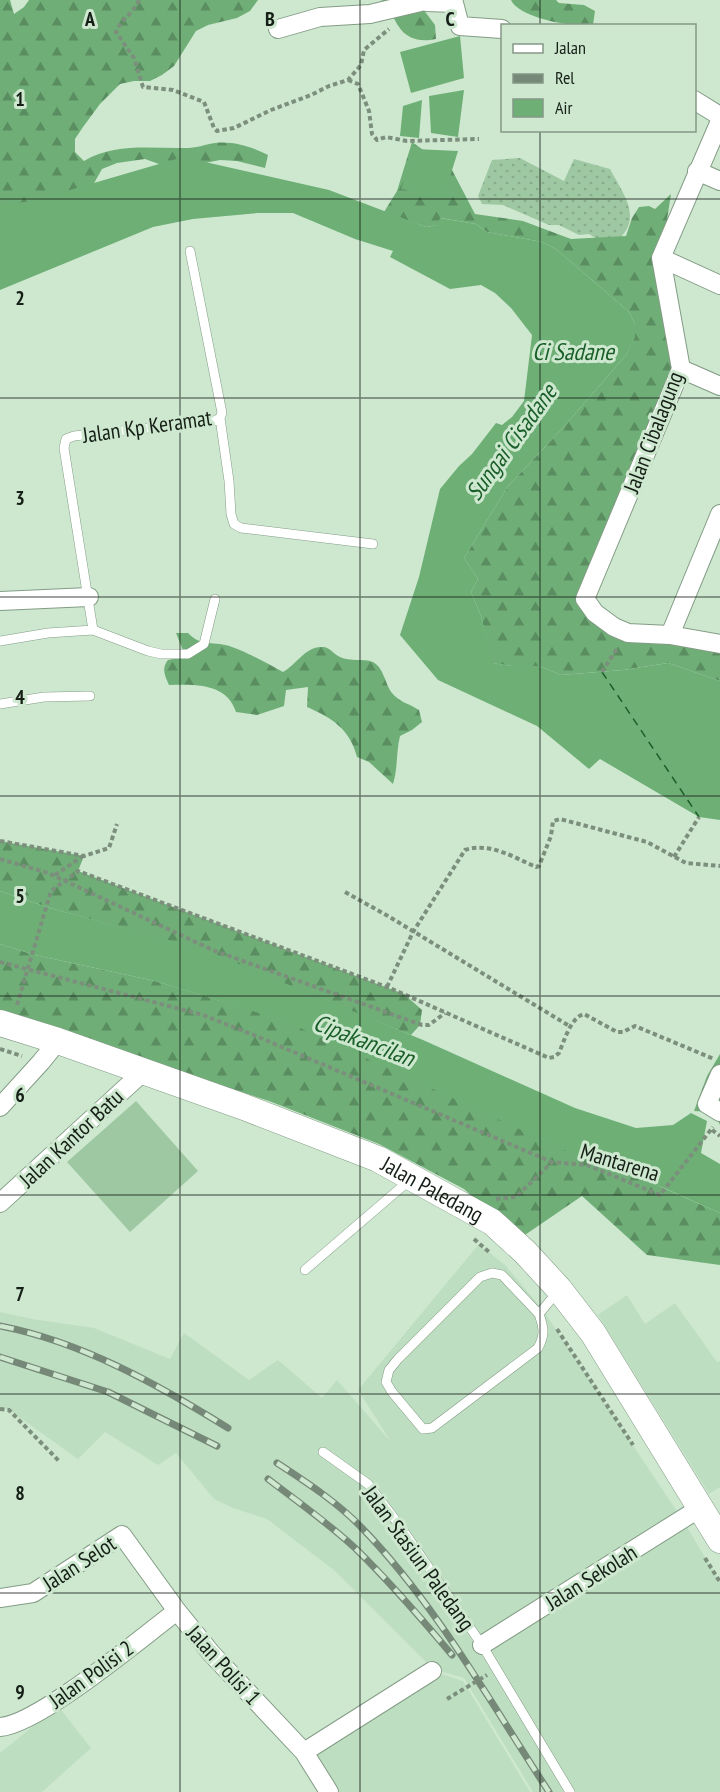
<svg xmlns="http://www.w3.org/2000/svg" width="720" height="1792" font-family="'PT Sans Narrow',sans-serif">
<style>
.built{fill:#bedec1}
.grass{fill:url(#grass-dots)}
.forest{fill:url(#forest-firs)}
.pitch{fill:#9ec8a2}
.water{fill:#6eaf76}
.lines{fill:none;stroke-linecap:round;stroke-linejoin:round}
.ferry{stroke:#1a5f29;stroke-width:1.5;stroke-dasharray:8 6;stroke-linecap:butt}
.lane-casing{stroke:#839c85;stroke-width:10}
.street-casing{stroke:#839c85;stroke-width:20}
.secondary-casing{stroke:#839c85;stroke-width:27}
.path{stroke:#7c8f7d;stroke-width:4;stroke-dasharray:4.5 3;stroke-linecap:butt}
.lane{stroke:#fff;stroke-width:9}
.street{stroke:#fff;stroke-width:18}
.secondary{stroke:#fff;stroke-width:26}
.rail-casing{stroke:#768978;stroke-width:7}
.rail{stroke:#cee8d0;stroke-width:4.5;stroke-dasharray:14;stroke-linecap:butt}
.path-bridge{stroke:#7c8f7d;stroke-width:4;stroke-dasharray:4.5 3;stroke-linecap:butt}
.grid{fill:none;stroke:#151f16;stroke-width:1.5;stroke-opacity:0.55}
.labels{text-anchor:middle;dominant-baseline:central;stroke-width:6;stroke-linejoin:round;paint-order:stroke}
.street-label{font-size:22px;fill:#151f16;stroke:#cee8d0}
.water-label{font-size:24px;font-style:italic;fill:#1a5f29;stroke:#cee8d0}
.grid-label{font-size:20px;text-anchor:middle;font-weight:bold;fill:#151f16;stroke:#cee8d0;stroke-width:6;stroke-linejoin:round;paint-order:stroke}
</style>
<defs>
<pattern id="grass-dots" width="8" height="8" patternUnits="userSpaceOnUse" patternTransform="scale(1.5)"><rect width="8" height="8" fill="#9ec8a2"/><path d="M2 2h.1M6 6h.1" fill="none" stroke="#87ab8b" stroke-width="1.8" stroke-linecap="round"/></pattern>
<pattern id="forest-firs" width="22" height="20" patternUnits="userSpaceOnUse" patternTransform="scale(1.5)"><rect width="22" height="20" fill="#6faf77"/><path d="M5 1l3.5 6h-7zM16 11l3.5 6h-7z" fill="#5a8e61"/></pattern>
</defs>
<rect width="100%" height="100%" fill="#cee8d0"/>
<!-- built -->
<path class="built" d="M479,1244L505,1265L543,1310L682,1519L720,1582V1792H533L464,1678L433,1669L335,1571L267,1519L233,1508L214,1499L176,1453L158,1465L105,1432L78,1459L8,1409L0,1408V1312L32,1319L94,1328L170,1359L184,1333L249,1380L278,1360L322,1398L337,1380L391,1442L358,1390Z
M627,1295L645,1324L675,1303L717,1362L720,1361V1487L709,1494L598,1315Z
M432,1671L463,1681L530,1792H326L304,1752Z
M58,1706L91,1748L42,1792H0V1753Z"/>
<!-- grass -->
<path class="grass" d="M520,158L564,181L574,159L610,169C623,194 645,219 615,242L599,240L589,234L579,235L559,225H549L503,205L482,204L478,196L492,160Z"/>
<!-- forest -->
<path class="forest" d="M0,0H10L14,14L24,7L29,0H258L250,11L237,18L208,25L196,31L174,66L162,75L150,81H134L120,84L100,104L83,127L75,139V152L84,161C116,142 152,149 188,148C197,148 206,144 215,143C234,141 252,147 268,155L265,168L237,161L220,160L190,166L159,164L145,159L117,163L102,169L88,194L0,213Z
M380,0H424L420,5L435,25L436,39C406,45 396,28 388,2Z
M511,0H556L559,3L584,5L595,11L593,25C574,28 519,18 511,0Z
M412,142L452,170L475,214L523,221L571,239L626,236L632,218L639,207L649,206L655,209L671,194L661,258L681,369L585,599L614,627L720,643V681L668,663L623,670L561,675L539,666H512L492,663L481,616L471,592L478,579L464,558L508,486L561,430L626,355L635,336V324L629,312L556,249L542,242L487,232L476,224L441,218L438,225L426,227L384,212L397,191Z
M176,633H188C202,648 214,640 232,647C249,653 266,663 283,672C296,665 305,647 321,647C330,646 333,654 340,657C350,662 363,658 373,662C384,668 385,684 392,693C399,702 410,704 419,710L422,722L412,730L400,736C396,752 398,768 393,784L369,762L357,757C350,729 332,718 307,707L308,687L286,690L284,706L257,715L236,712C227,683 195,684 169,685C165,676 161,669 168,660L173,659L175,654L184,653Z
M0,841L84,856L78,871L404,994L422,1010L420,1025L411,1035L188,946L50,908L0,891Z
M0,944L35,955L155,981L284,1020L720,1213V1265L647,1255L582,1196L519,1239L464,1189L379,1144L269,1101L0,1014Z
M720,1054V1125L713,1110L709,1112L694,1111L707,1076Z"/>
<!-- pitch -->
<path class="pitch" d="M136,1101L198,1171L130,1232L67,1162Z"/>
<!-- water -->
<path class="water" d="M460,36L464,78L411,93L400,52Z
M464,90L458,137L431,133L429,96Z
M422,100L419,138L400,136L403,106Z
M415,149L458,151L444,196L401,189Z
M183,157L329,190L426,227L437,225L440,218L476,224L487,232L542,242L556,249L629,312L635,324V337L626,355L561,430L508,486L464,558L478,579L471,592L481,616L493,663L512,666H539L561,675L623,670L668,663L720,681V820L699,817L600,759L589,769L537,726L438,680L400,635L419,577L440,489L459,466L472,454L496,423L502,425L512,417L524,401L532,335L511,308L495,293L481,285L450,289L390,257L393,251L355,239L293,213H258L193,219L153,227L0,290V205L32,201Z
M0,891L50,908L202,949L423,1040L575,1108L636,1128L673,1125L691,1113L707,1121L701,1153L720,1164V1213L664,1188L567,1151L285,1021L155,981L35,955L0,944Z"/>
<g class="lines">
<!-- ferry -->
<path class="ferry" d="M602,672L699,817"/>
<defs>
<path id="lane" d="M220,418L229,481L231,514L234,524L241,528L373,544
M93,630L64,448L66,439L74,436L214,421L220,418L222,413L190,251
M0,641L48,633L93,630L148,651L161,654H188L204,644L215,599
M0,704L44,697L90,696
M305,1270L411,1179
M539,1314C544,1328 545,1335 538,1348L432,1428L423,1429L392,1392L386,1382L389,1370L398,1359L480,1277L492,1273L502,1275L539,1314L558,1291
M323,1452L368,1484L400,1526L482,1645L570,1792"/>
<path id="street" d="M426,2L454,3L460,26L502,29
M278,29L320,17L370,14L429,0
M694,100L720,116
M720,121L661,258L681,369L585,599L595,613L614,627L628,633L670,635L720,644
M697,171L720,181
M661,258L720,285
M681,369L720,386
M0,601L89,597
M670,635L720,514
M720,1074L707,1104L720,1112
M0,1107L41,1062L58,1041
M0,1203L143,1072
M0,1598L33,1593L122,1535L177,1611L211,1653L304,1752L329,1792
M482,1645L700,1508
M0,1727C38,1725 142,1637 177,1611
M304,1752L432,1671"/>
<g id="secondary">
<path id="s1" d="M0,1023L58,1041L244,1107L378,1159L492,1222L525,1252L559,1289L593,1333L720,1540"/>
</g>
</defs>
<!-- lane casing -->
<use href="#lane" class="lane-casing"/>
<!-- street casing -->
<use href="#street" class="street-casing"/>
<!-- secondary casing -->
<use href="#secondary" class="secondary-casing"/>
<!-- path -->
<path class="path" d="M139,0C134,13 121,19 116,32L134,58L143,87L173,90L204,102L214,128L217,131L234,128L271,110L311,95L329,86L348,80L361,65L364,50L389,29
M348,80L358,84L369,111L372,134L377,140L386,137L407,141L479,139
M602,672L618,647
M0,841L84,856L109,848L117,824
M674,857L699,817
M0,859L48,873L215,951L422,1025H429L445,1013
M55,875L83,856
M345,892L388,916L571,1027
M0,962L203,1015L256,1036L552,1162
M387,987L413,932L465,850C490,842 513,857 536,867L539,866L551,836L553,821L560,819L647,842L686,863L720,866
M17,1005L51,891L78,871L392,989L549,1058L554,1057L559,1053C564,1041 571,1017 584,1014L617,1032H623L635,1026L714,1059
M0,1049L22,1056
M712,1130L720,1136
M496,1199L516,1197L552,1162L587,1165L660,1195L713,1127
M474,1239L489,1252
M557,1329L633,1445
M0,1409L9,1410L59,1461
M705,1558L720,1582"/>
<!-- lane -->
<use href="#lane" class="lane"/>
<!-- street -->
<use href="#street" class="street"/>
<!-- secondary -->
<use href="#secondary" class="secondary"/>
<defs>
<path id="rail" d="M0,1326C82,1342 157,1384 228,1428
M0,1357L108,1392L217,1446
M277,1463C306,1482 337,1502 361,1527C436,1604 490,1702 549,1792
M268,1479C297,1501 328,1523 355,1548C390,1582 421,1618 452,1655"/>
</defs>
<!-- rail casing -->
<use href="#rail" class="rail-casing"/>
<!-- rail -->
<use href="#rail" class="rail"/>
<!-- path-bridge -->
<path class="path-bridge" d="M447,1699L487,1675"/>
</g>
<!-- grid -->
<path class="grid" d="M180,0V1792M360,0V1792M540,0V26M540,130V1792M0,199H720M0,398H720M0,597H720M0,796H720M0,996H720M0,1195H720M0,1394H720M0,1593H720"/>
<g class="labels">
<!-- street labels -->
<g class="street-label">
<text transform="translate(147 426) rotate(-8)">Jalan Kp Keramat</text>
<text transform="translate(653 432) rotate(-69)">Jalan Cibalagung</text>
<text transform="translate(71 1138) rotate(-43)">Jalan Kantor Batu</text>
<text transform="translate(620 1162) rotate(17)">Mantarena</text>
<text stroke="none"><textPath href="#s1" startOffset="464">Jalan Paledang</textPath></text>
<text transform="translate(419 1558) rotate(54)">Jalan Stasiun Paledang</text>
<text transform="translate(79 1563) rotate(-33)">Jalan Selot</text>
<text transform="translate(591 1577) rotate(-32)">Jalan Sekolah</text>
<text transform="translate(224 1665) rotate(48)">Jalan Polisi 1</text>
<text transform="translate(91 1674) rotate(-36)">Jalan Polisi 2</text>
</g>
<!-- water labels -->
<g class="water-label">
<text x="573" y="351">Ci Sadane</text>
<text transform="translate(511 442) rotate(-54)">Sungai Cisadane</text>
<text transform="translate(364 1040) rotate(21)">Cipakancilan</text>
</g>
</g>
<g class="grid-label">
<text x="90" y="26">A</text>
<text x="270" y="26">B</text>
<text x="450" y="26">C</text>
<text x="20" y="106">1</text>
<text x="20" y="305">2</text>
<text x="20" y="505">3</text>
<text x="20" y="704">4</text>
<text x="20" y="903">5</text>
<text x="20" y="1102">6</text>
<text x="20" y="1301">7</text>
<text x="20" y="1500">8</text>
<text x="20" y="1699">9</text>
</g>
<!-- legend -->
<rect x="501" y="24" width="195" height="108" fill="#cee8d0" stroke="#849886" stroke-width="1.5"/>
<rect x="513" y="44" width="30" height="9" fill="#ffffff" stroke="#849886" stroke-width="1.5"/>
<text x="555" y="54" font-size="18" fill="#151f16">Jalan</text>
<rect x="513" y="74" width="30" height="9" fill="#768978" stroke="#849886" stroke-width="1.5"/>
<text x="555" y="84" font-size="18" fill="#151f16">Rel</text>
<rect x="513" y="99" width="30" height="18" fill="#6eaf76" stroke="#849886" stroke-width="1.5"/>
<text x="555" y="114" font-size="18" fill="#151f16">Air</text>
</svg>
